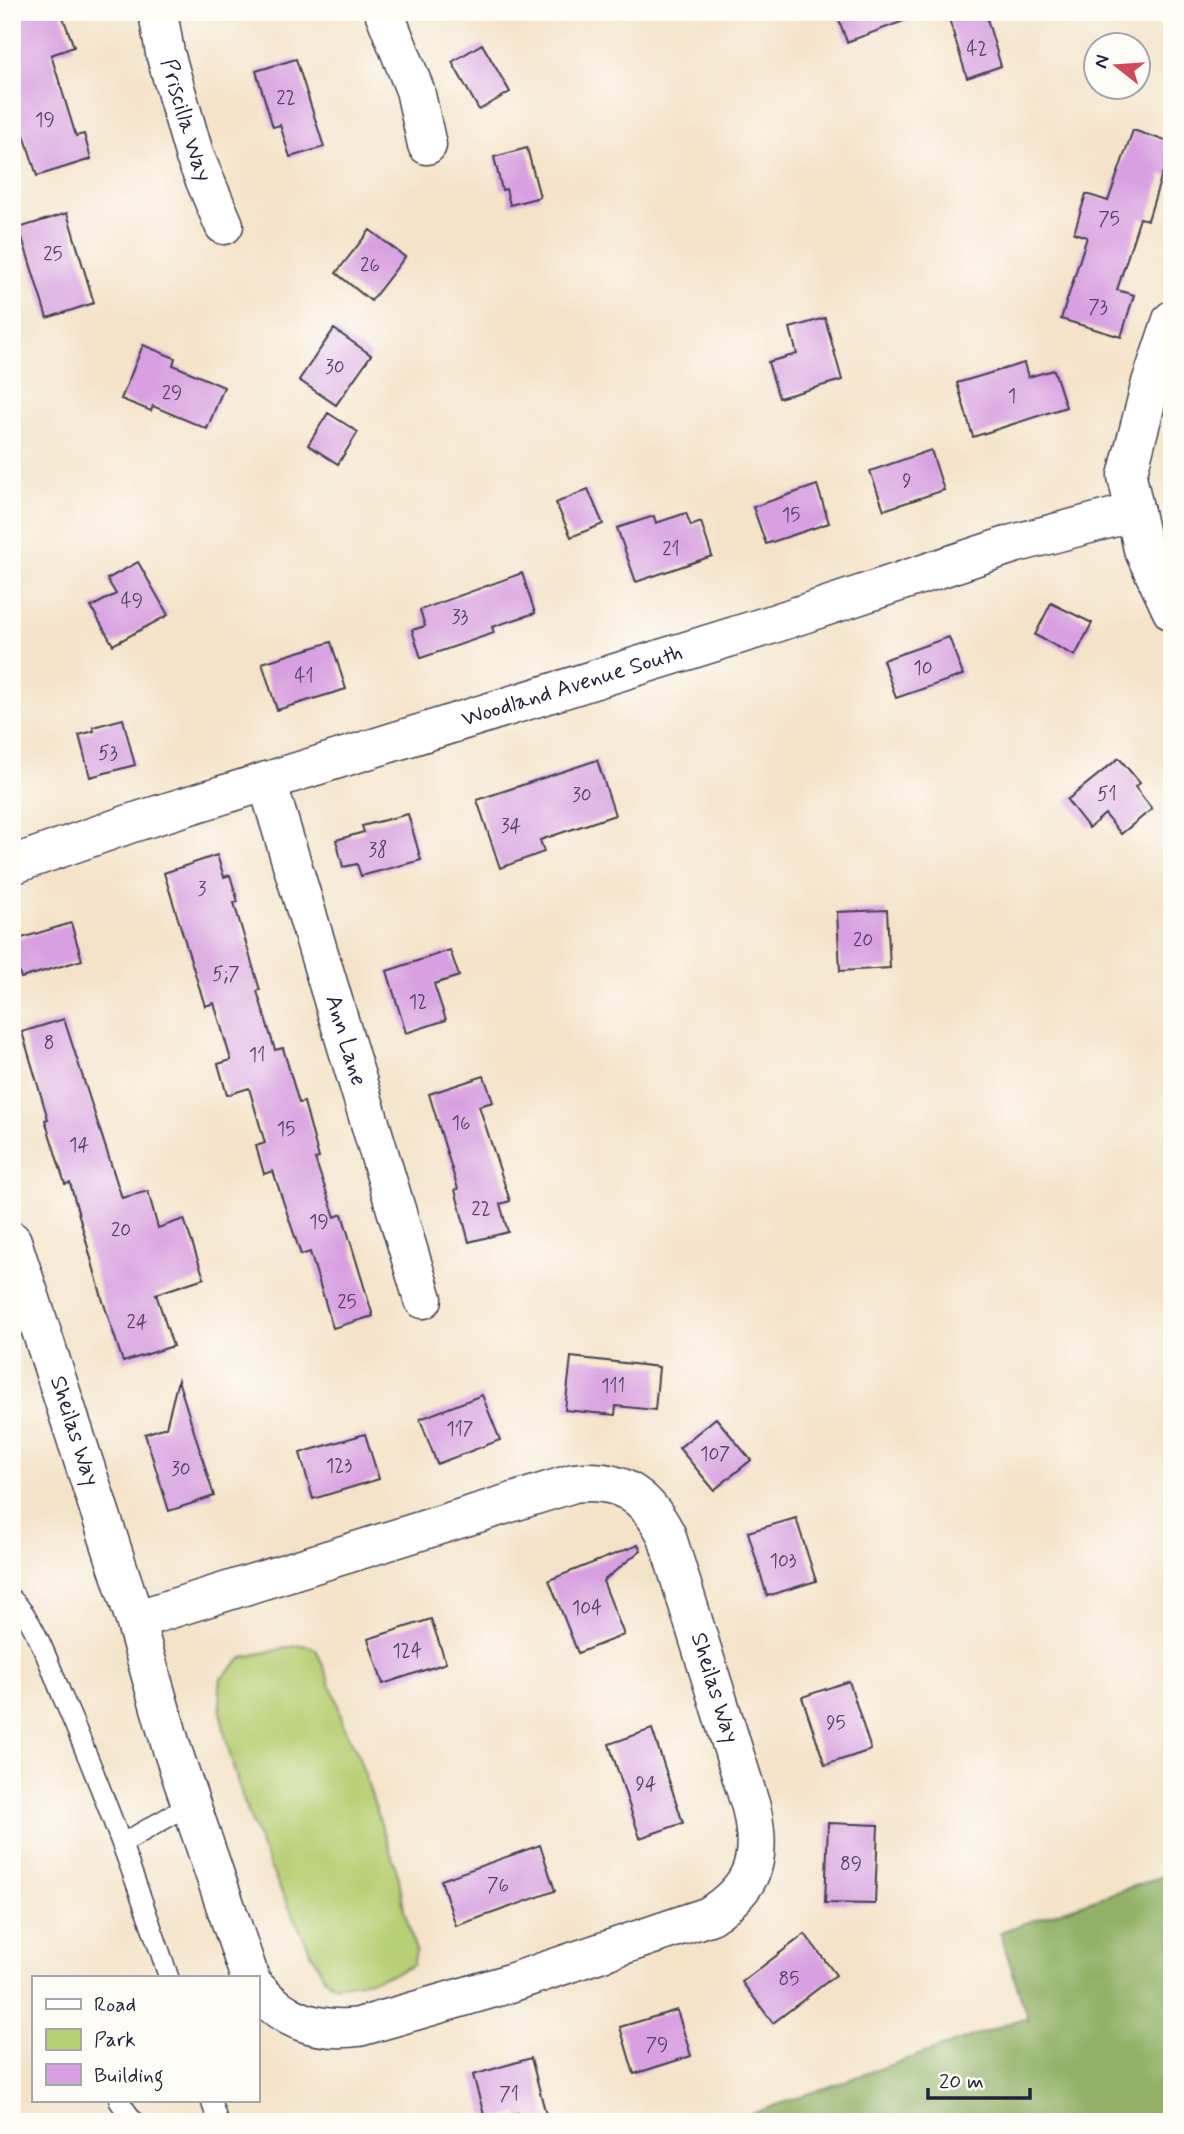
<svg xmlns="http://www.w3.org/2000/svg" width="1184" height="2134" font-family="Mynerve,sans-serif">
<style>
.green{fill:#b7cf74;stroke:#6c7858;stroke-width:2}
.forest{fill:#91b266;stroke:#5a6a50;stroke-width:2}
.building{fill:#d8a0e0}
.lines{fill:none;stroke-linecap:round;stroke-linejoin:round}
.lane-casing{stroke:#423f50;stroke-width:22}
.street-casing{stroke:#423f50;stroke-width:41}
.lane{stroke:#fff;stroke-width:19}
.street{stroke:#fff;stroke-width:38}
.labels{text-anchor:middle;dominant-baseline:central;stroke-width:5;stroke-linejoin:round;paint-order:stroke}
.number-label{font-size:19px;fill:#504264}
.street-label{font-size:23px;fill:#22223b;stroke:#fdfcf7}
</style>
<rect width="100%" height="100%" fill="#fdfcf7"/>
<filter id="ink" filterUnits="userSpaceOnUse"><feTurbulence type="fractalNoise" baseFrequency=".0143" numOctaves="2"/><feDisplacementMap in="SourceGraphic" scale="14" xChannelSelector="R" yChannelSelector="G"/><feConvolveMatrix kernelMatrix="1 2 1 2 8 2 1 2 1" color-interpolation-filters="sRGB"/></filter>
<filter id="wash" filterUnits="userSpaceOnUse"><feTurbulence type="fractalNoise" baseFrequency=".00686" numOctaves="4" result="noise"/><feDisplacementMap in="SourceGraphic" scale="28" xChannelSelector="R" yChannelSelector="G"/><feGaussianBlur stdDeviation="1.57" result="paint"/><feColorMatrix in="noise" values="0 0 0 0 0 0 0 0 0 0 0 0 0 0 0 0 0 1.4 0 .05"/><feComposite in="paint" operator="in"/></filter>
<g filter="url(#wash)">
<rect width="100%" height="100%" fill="#f4e3c9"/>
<!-- green -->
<path class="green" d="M300,1645L310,1646L317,1651L337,1701L344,1728L357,1752L399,1878L404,1910L416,1951L413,1965C388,1978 363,1982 335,1986L324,1977L314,1958C282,1893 249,1829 231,1758C224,1732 217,1705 221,1678L244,1657Z"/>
<!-- forest -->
<path class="forest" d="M1172,1873V2122H728L1024,2018L1028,2020L1000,1932Z"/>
<g id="blocks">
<!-- building -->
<path class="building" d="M12,12H61L74,47L51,55L76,136L84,134L91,159L37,176L12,96Z
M836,12H919L920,15L847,42Z
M947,12H985L1001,66L967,78Z
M482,44L510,92L479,110L452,62Z
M296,59L324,147L290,157L280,125L273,127L256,71Z
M1133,130L1172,143V177L1162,174L1148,220L1140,218L1117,290L1134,295L1121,337L1061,319L1087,237L1074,233L1086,194L1108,201Z
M527,148L540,197L510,205L506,189L502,190L494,157Z
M67,213L94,303L47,318L19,228Z
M370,230L405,257L371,301L336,273Z
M825,318L842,380L779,398L768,362L797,354L790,328Z
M334,329L371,355L336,405L299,380Z
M143,345L175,358L173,365L224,387L207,429L153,406L151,411L121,399Z
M1024,363L1028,377L1054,370L1066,407L973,437L957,383Z
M328,413L358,432L338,464L308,445Z
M931,450L944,490L884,510L870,471Z
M817,485L829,523L766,544L753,507Z
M588,489L603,524L571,537L556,503Z
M686,513L691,526L701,522L712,556L636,582L617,528L654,516L656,523Z
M138,562L168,615L113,645L91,607L116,594L107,579Z
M522,573L535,613L492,627L494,633L421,658L412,630L425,626L420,610Z
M1051,603L1092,623L1075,656L1035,635Z
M949,637L963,675L896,698L883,660Z
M331,642L346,689L277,710L262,663Z
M123,719L135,765L90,777L79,735L94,731L93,727Z
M1119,758L1140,783L1135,787L1152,809L1121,834L1105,814L1089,828L1067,800Z
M597,760L615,815L540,840L544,852L500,868L477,800Z
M408,814L421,860L361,876L357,864L343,867L336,840L364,832L362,826Z
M217,855L224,877L230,875L238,902L234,903L260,990L257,991L275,1050L283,1048L299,1103L304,1102L319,1158L315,1159L335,1217L342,1214L373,1316L333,1328L310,1252L301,1255L273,1171L264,1174L256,1146L265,1143L249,1088L227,1095L218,1064L231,1060L214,1003L205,1006L164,873Z
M887,910L890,968L840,971L837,912Z
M71,923L82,960L21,978L12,951V941Z
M450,950L459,976L434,984L446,1020L406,1033L387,971Z
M64,1019L122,1198L148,1191L158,1228L184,1219L204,1278L156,1294L173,1346L123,1362L102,1298L70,1183L65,1184L45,1120L48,1119L22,1032Z
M484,1076L493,1102L479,1106L510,1201L500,1204L508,1232L469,1242L455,1190L458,1189L429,1094Z
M571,1357L659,1367L655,1410L616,1406L615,1415L565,1410Z
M178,1380L214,1496L169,1511L145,1434L166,1427Z
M482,1395L500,1440L437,1464L420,1419Z
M716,1418L751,1460L714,1490L679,1448Z
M365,1434L379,1479L313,1499L300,1453Z
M796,1518L816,1581L767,1596L748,1532Z
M638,1545L641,1550L603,1581L624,1635L578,1653L549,1580Z
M431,1619L446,1663L383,1684L368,1639Z
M849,1681L871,1750L825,1765L802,1697Z
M652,1729L683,1823L640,1838L609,1744Z
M828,1823L878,1825L875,1904L825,1903Z
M540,1845L555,1891L456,1926L441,1880Z
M805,1934L836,1975L773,2023L742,1982Z
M677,2010L691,2056L634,2074L620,2027Z
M531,2058L548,2122H520L518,2113L486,2122L473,2075Z"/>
</g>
</g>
<g filter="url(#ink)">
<use href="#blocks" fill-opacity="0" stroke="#423f50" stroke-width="2"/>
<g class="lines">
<defs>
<path id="lane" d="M12,1599C35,1620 51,1669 63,1698C103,1790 137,1883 169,1978
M123,1843L191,1804
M119,2101L134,2122
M211,2101L218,2122"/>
<g id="street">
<path id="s1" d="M158,12L165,53L195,157L224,225"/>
<path d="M384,12L415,90L427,145"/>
<path d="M1172,320L1151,383L1127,476L1143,549L1172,611"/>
<path id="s2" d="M267,781L423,1299"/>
<path id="s3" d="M12,865L132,823L770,625L1013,544L1135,512"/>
<path id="s4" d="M12,1241L135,1620L171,1746L250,1978"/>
<path id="s5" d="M135,1620L574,1483C619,1477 646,1495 666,1534L751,1807C763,1859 754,1887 709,1916L501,1986L359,2027C317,2032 285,2021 257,1989"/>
</g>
</defs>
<!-- lane casing -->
<use href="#lane" class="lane-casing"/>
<!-- street casing -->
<use href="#street" class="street-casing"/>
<!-- lane -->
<use href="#lane" class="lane"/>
<!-- street -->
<use href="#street" class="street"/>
</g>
</g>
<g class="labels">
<!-- number labels -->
<g class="number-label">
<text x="977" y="49">42</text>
<text x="286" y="98">22</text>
<text x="45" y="120">19</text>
<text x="1109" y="219">75</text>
<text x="53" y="254">25</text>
<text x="370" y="265">26</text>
<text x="1098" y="307">73</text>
<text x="335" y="367">30</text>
<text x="172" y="393">29</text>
<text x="1012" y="396">1</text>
<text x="907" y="481">9</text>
<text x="791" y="515">15</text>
<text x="671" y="549">21</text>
<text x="132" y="601">49</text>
<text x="460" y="617">33</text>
<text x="923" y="668">10</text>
<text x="304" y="676">41</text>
<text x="108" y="753">53</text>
<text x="1107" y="794">51</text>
<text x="582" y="795">30</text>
<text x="511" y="826">34</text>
<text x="378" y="850">38</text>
<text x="202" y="889">3</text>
<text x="863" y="940">20</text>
<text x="226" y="974">5;7</text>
<text x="418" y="1002">12</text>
<text x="49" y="1043">8</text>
<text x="257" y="1055">11</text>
<text x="461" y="1123">16</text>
<text x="286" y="1129">15</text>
<text x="79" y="1145">14</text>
<text x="481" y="1209">22</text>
<text x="319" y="1222">19</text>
<text x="121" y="1230">20</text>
<text x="347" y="1302">25</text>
<text x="137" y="1322">24</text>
<text x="613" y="1386">111</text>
<text x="460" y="1429">117</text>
<text x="715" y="1454">107</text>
<text x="339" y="1466">123</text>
<text x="181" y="1469">30</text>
<text x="783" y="1561">103</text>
<text x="587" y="1608">104</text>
<text x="407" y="1651">124</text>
<text x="836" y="1723">95</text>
<text x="646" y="1784">94</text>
<text x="851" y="1864">89</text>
<text x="498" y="1885">76</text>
<text x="789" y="1979">85</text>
<text x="657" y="2045">79</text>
<text x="509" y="2094">71</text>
</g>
<!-- street labels -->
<g class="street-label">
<text stroke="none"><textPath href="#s1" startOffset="112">Priscilla Way</textPath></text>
<text stroke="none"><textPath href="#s3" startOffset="588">Woodland Avenue South</textPath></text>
<text stroke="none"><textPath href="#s2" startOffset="271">Ann Lane</textPath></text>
<text stroke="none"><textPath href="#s4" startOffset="200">Sheilas Way</textPath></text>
<text stroke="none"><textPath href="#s5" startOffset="735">Sheilas Way</textPath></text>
</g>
</g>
<!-- margin -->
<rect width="1184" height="2134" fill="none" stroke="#fdfcf7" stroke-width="42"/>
<!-- legend -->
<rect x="32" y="1976" width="228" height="126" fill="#fdfcf7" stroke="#a5a5ac" stroke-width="2"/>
<rect x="46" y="1999" width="35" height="10" fill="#ffffff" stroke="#a5a5ac" stroke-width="2"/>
<text x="94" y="2011" font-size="21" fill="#22223b">Road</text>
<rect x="46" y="2029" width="35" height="21" fill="#b7cf74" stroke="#a5a5ac" stroke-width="2"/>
<text x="94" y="2046" font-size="21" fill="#22223b">Park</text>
<rect x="46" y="2064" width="35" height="21" fill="#d8a0e0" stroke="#a5a5ac" stroke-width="2"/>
<text x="94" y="2082" font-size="21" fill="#22223b">Building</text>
<!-- north arrow -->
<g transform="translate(1117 66) rotate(287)"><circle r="33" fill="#fdfcf7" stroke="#a5a5ac" stroke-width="2"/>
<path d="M0-5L12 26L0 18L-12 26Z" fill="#d1495b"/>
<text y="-10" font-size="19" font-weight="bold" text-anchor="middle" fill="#22223b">N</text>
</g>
<!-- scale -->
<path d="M928 2088v10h102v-10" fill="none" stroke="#22223b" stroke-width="3.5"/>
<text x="939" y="2088" font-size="21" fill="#22223b" stroke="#fdfcf7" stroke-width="5" paint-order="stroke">20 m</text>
</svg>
